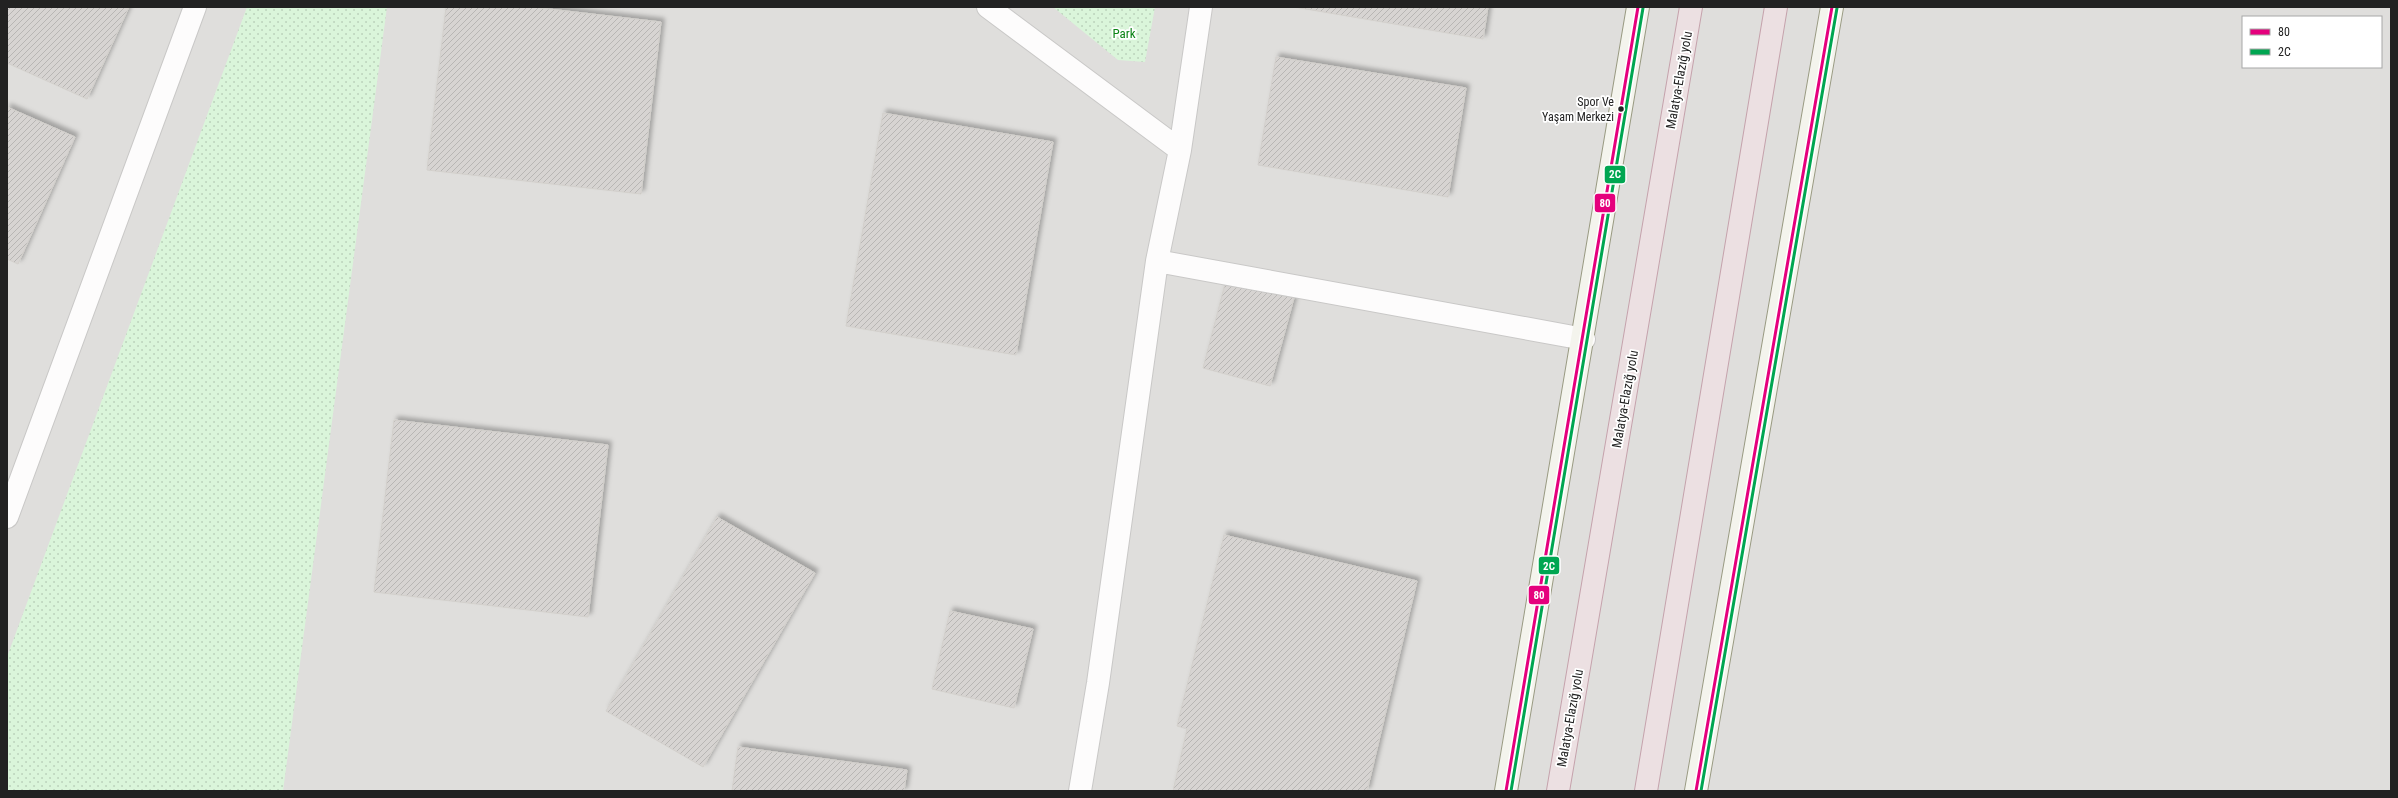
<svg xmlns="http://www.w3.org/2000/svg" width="2398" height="798" font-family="'Roboto Condensed',sans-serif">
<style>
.residential{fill:#dfdedc;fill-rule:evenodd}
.park{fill:url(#park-dots)}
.building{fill:url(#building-hatch);stroke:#d3d0cc;filter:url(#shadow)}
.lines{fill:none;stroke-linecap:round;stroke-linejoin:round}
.street-casing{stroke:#c9c8c7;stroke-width:24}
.secondary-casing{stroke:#999a82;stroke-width:24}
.highway-casing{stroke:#c5a2ac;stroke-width:24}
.street{stroke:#fdfcfc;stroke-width:22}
.secondary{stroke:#f4f4ed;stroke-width:22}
.highway{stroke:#ece0e2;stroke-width:22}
.bus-1-casing{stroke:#fff;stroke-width:6}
.bus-2-casing{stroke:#fff;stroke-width:6}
.bus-1{stroke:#e5007d;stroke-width:3}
.bus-2{stroke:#00a651;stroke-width:3}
.bus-dot{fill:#222;stroke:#fff;stroke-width:1.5}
.labels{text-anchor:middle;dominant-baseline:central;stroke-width:3.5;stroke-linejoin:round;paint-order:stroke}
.bus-label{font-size:12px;fill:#222;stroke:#fff;text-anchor:end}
.park-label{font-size:13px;fill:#0c8416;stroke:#fff}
.street-label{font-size:13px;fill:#222;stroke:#fff}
.line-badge{stroke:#fff;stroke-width:1.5}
.badge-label{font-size:11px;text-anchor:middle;font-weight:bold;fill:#fff}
</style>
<defs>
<pattern id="park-dots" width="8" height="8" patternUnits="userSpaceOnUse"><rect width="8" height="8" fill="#daf5da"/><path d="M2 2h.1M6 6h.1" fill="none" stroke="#bbd2bb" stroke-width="1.8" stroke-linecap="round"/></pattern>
<pattern id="building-hatch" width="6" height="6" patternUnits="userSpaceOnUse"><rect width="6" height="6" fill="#d7d4d2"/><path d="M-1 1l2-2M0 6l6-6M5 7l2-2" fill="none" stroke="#b8b6b4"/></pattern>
<filter id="shadow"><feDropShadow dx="3.5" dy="-3.5" stdDeviation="2" flood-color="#0004"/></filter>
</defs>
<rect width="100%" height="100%" fill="#f0eeeb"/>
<!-- residential -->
<path class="residential" d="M7,7H2391V791H7ZM2243,17H2381V67H2243Z"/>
<!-- park -->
<path class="park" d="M247,7H387L283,791H7V657Z
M1053,7H1155L1145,62L1118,60Z"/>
<!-- building -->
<path class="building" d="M7,7H129L87,99L7,63Z
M446,7H532L661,22L641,194L427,170Z
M1294,7H1488L1483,39Z
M1276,57L1466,88L1448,197L1258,165Z
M7,107L75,137L18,264L7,259Z
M883,113L1053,142L1016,355L846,326Z
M1226,280L1294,298L1270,386L1203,368Z
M394,420L608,445L588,617L374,592Z
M717,517L815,573L703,767L606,711Z
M1224,535L1417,581L1367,791H1173L1187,729L1177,726Z
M950,611L1033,629L1014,708L932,689Z
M738,747L907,770L904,791H732Z"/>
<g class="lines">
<defs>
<path id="street" d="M988,7L1180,150
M1157,261L1584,339
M7,517L195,7
M1080,791L1098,683L1157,261L1180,150L1201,7"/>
<path id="secondary" d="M1506,791L1638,7
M1696,791L1832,7"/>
<path id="highway" d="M1558,791L1691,7
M1646,791L1776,7"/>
</defs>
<!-- street casing -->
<use href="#street" class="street-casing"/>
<!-- secondary casing -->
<use href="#secondary" class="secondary-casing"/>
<!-- highway casing -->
<use href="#highway" class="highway-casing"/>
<!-- street -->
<use href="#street" class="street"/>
<!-- secondary -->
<use href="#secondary" class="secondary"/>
<!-- highway -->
<use href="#highway" class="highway"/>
<defs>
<path id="bus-1" d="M1506,791L1638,7
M1696,791L1832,7"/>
<path id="bus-2" d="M1511,791L1643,8
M1701,791L1837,8"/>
</defs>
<!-- bus-1 casing -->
<use href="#bus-1" class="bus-1-casing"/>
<!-- bus-2 casing -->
<use href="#bus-2" class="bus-2-casing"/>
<!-- bus-1 -->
<use href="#bus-1" class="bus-1"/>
<!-- bus-2 -->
<use href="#bus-2" class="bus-2"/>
</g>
<!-- markers -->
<circle class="bus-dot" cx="1621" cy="109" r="3.5"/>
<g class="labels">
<!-- bus labels -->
<g class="bus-label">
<text x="1614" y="102">Spor Ve<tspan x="1614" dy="15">Yaşam Merkezi</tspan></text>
</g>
<!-- park labels -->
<g class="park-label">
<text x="1124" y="33">Park</text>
</g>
<!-- street labels -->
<g class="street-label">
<text transform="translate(1679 80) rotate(-80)">Malatya-Elazığ yolu</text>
<text transform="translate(1625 399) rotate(-80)">Malatya-Elazığ yolu</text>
<text transform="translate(1570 718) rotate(-80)">Malatya-Elazığ yolu</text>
</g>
</g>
<g class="line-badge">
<rect x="1604" y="165" width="22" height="19" rx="4" fill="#00a651"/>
<rect x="1594" y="193" width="22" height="20" rx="4" fill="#e5007d"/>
<rect x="1538" y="556" width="22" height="19" rx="4" fill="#00a651"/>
<rect x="1528" y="585" width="22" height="20" rx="4" fill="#e5007d"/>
</g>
<g class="badge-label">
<text x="1615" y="178">2C</text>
<text x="1605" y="207">80</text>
<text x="1549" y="570">2C</text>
<text x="1539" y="599">80</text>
</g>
<!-- border -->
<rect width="2398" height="798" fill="none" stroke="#222222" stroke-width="16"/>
<!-- legend -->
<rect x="2242" y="16" width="140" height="52" fill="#ffffff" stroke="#a7a7a7"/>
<rect x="2250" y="29" width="20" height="6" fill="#e5007d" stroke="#a7a7a7"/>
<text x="2278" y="36" font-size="12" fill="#222222">80</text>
<rect x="2250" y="49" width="20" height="6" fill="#00a651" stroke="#a7a7a7"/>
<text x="2278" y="56" font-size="12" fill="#222222">2C</text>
</svg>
